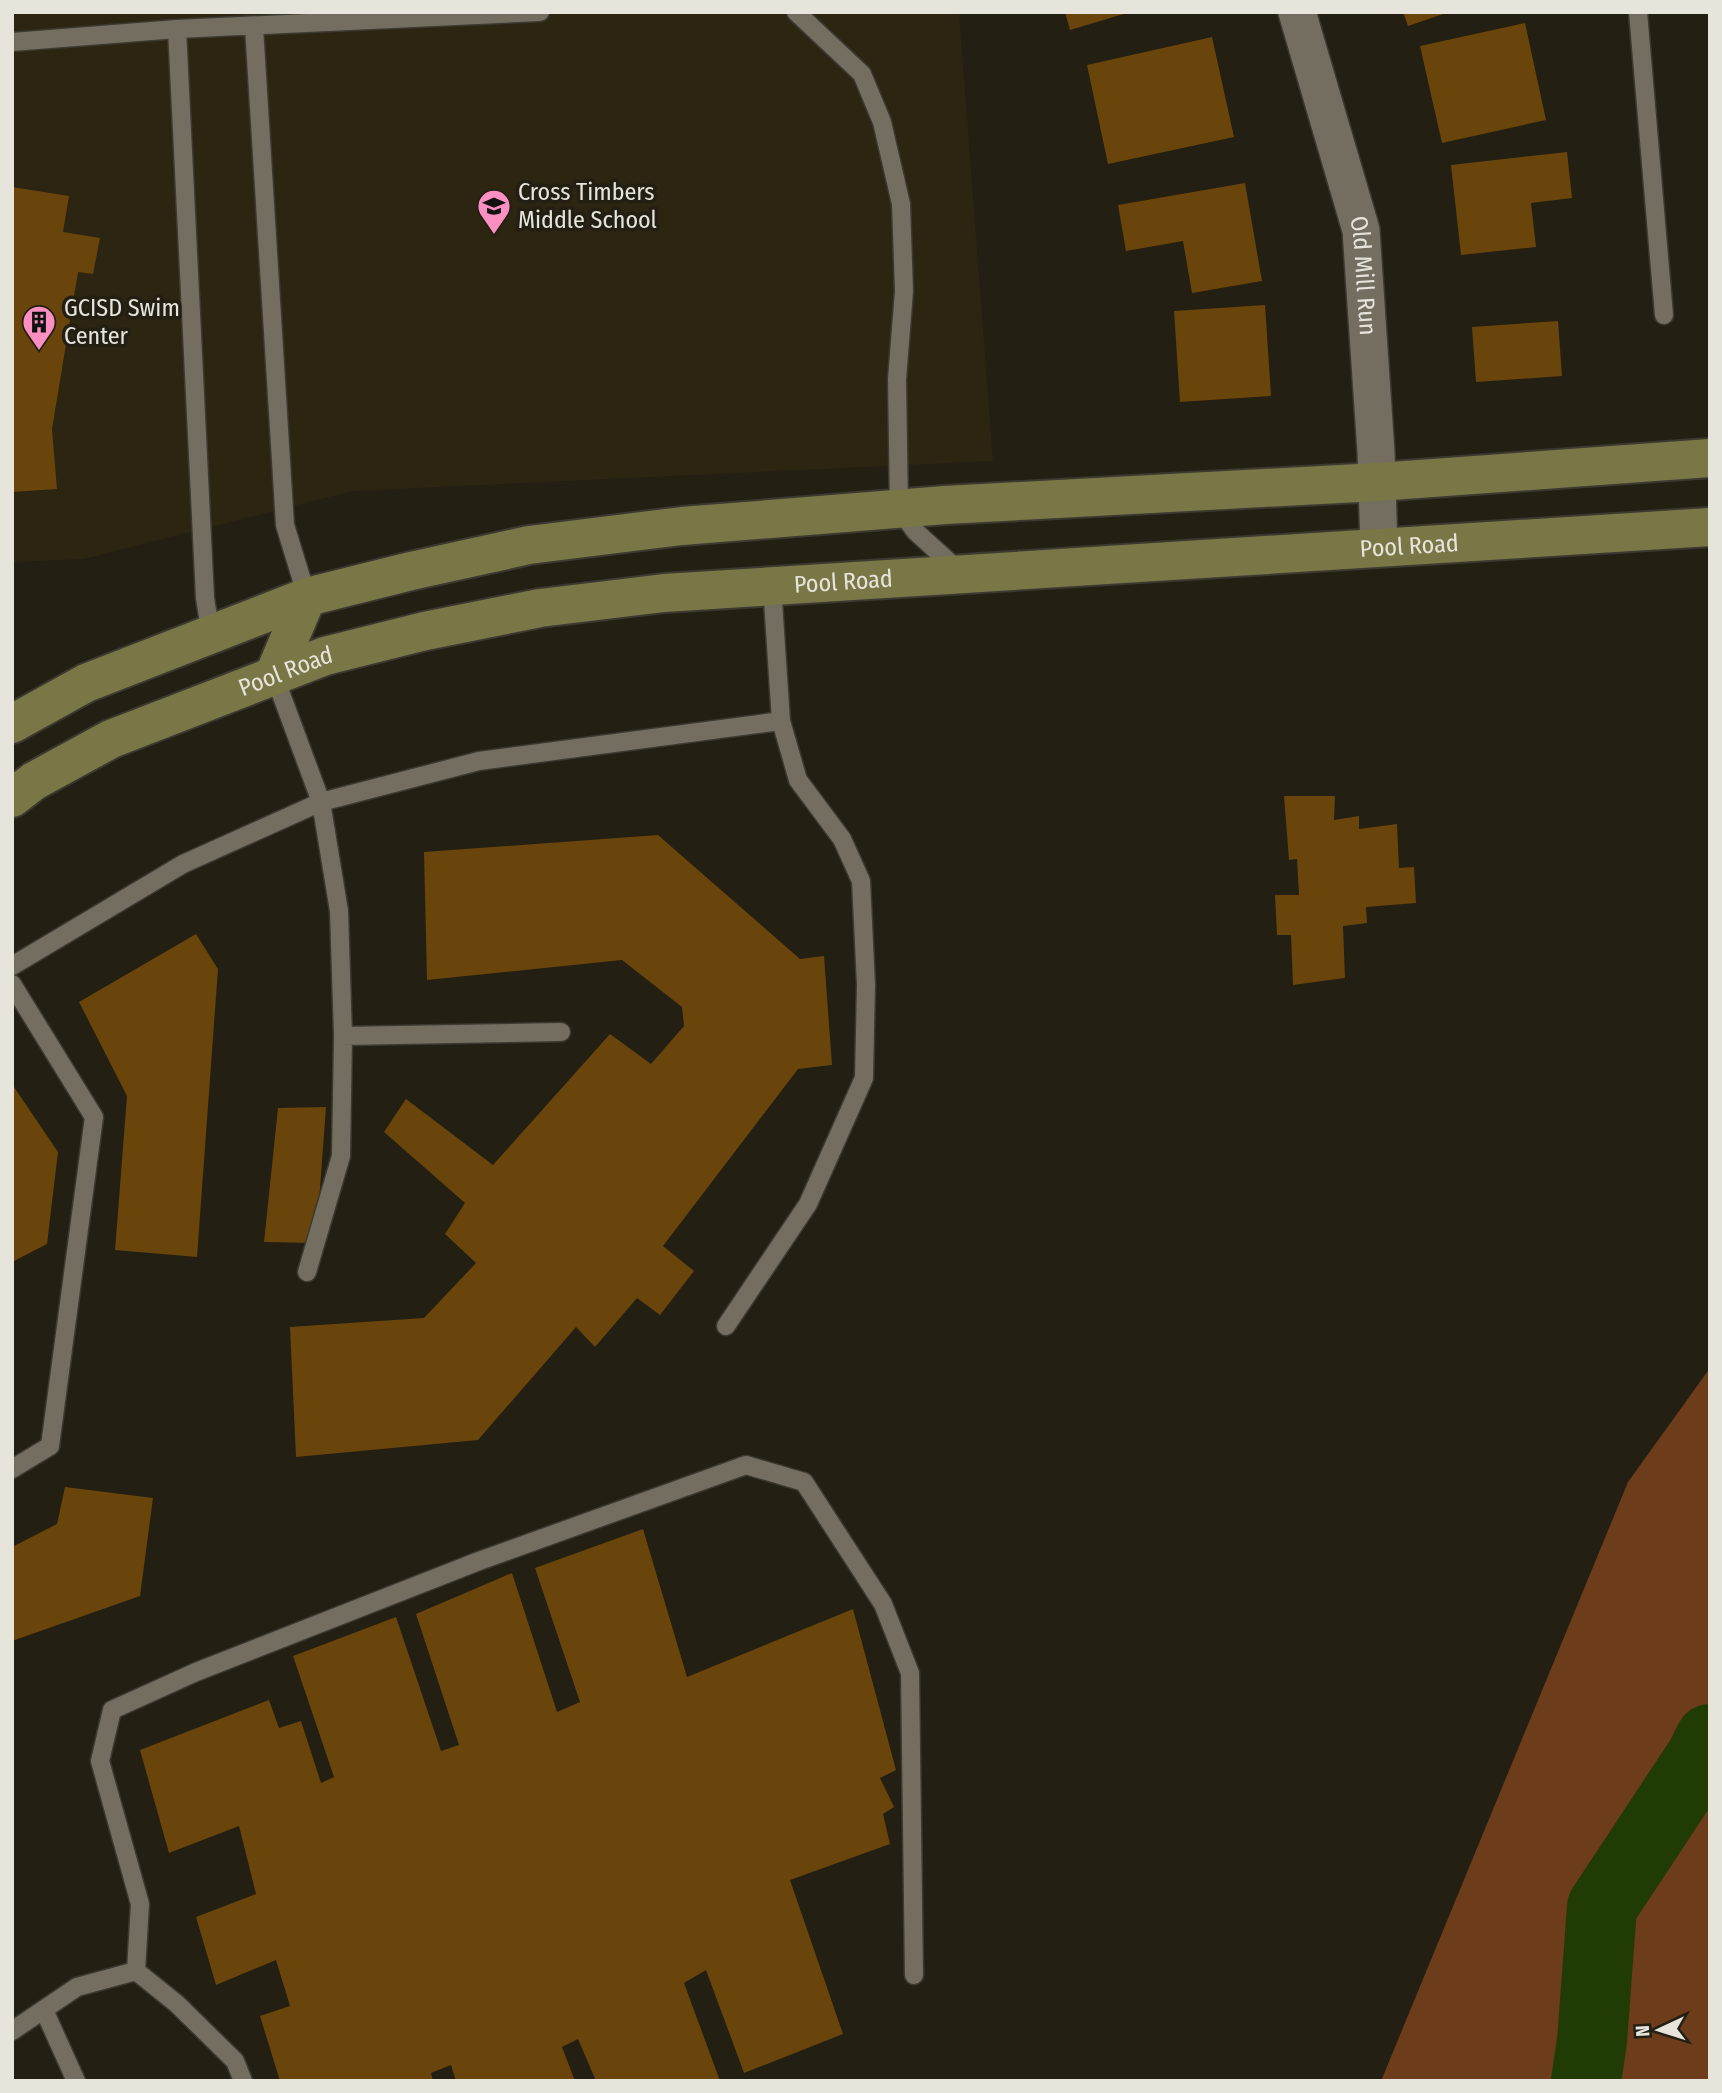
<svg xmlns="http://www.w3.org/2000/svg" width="1722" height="2093" font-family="'Fira Sans Condensed',sans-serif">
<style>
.built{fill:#2b2512}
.forest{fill:#6d3c1a}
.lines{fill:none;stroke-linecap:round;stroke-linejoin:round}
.river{stroke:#213b05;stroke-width:70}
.building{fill:#69440b}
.lane-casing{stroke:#3c3931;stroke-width:21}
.street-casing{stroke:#3c3931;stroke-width:40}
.secondary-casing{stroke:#3c3931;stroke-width:42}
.lane{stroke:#736e60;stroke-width:18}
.street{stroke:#736e60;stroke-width:37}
.secondary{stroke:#797746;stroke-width:38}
.labels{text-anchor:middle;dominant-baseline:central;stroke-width:7;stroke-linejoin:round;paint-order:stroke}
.poi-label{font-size:24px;fill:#e7e4dc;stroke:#231f13;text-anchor:start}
.street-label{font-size:24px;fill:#e7e4dc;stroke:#231f13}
</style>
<rect width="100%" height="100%" fill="#231f13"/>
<!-- built -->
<path class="built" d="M12,12H959L993,461L353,491L84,559L12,562Z"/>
<!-- forest -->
<path class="forest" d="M1710,1368V2081H1381L1628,1482Z"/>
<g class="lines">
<!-- river -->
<path class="river" d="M1586,2081L1592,2041L1602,1907L1701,1757L1710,1739"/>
</g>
<!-- building -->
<path class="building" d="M1065,12H1127V13L1070,30Z
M1403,12H1446V13L1408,26Z
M1525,23L1546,120L1442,143L1420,46Z
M1212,37L1234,137L1108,164L1087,65Z
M1567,152L1572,198L1531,203L1536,247L1461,255L1451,165Z
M1245,183L1262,281L1192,293L1183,241L1126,251L1118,205Z
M12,187L69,196L63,232L100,238L93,274L78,272L52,429L57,489L12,492Z
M1265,305L1271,396L1180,402L1174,311Z
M1558,321L1562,376L1476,382L1472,327Z
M1284,796H1335L1334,820L1359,816V829L1397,824L1399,868L1414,867L1416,903L1366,907L1367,923L1343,926L1345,978L1293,985L1291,935H1277L1275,895H1299L1297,859L1289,860Z
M658,835L800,959L824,956L832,1065L798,1069L663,1246L694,1271L660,1315L637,1298L595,1347L576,1327L478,1440L296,1457L290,1327L424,1318L476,1263L445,1234L465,1203L384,1132L406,1099L493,1165L610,1034L651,1064L684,1026L682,1007L622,960L427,980L424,852Z
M196,934L218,969L197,1257L115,1250L127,1096L79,1002Z
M12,1084L58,1152L47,1244L12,1262Z
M326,1107L316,1243L264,1242L278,1108Z
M65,1487L153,1498L140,1596L12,1641V1547L57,1524Z
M643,1529L687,1677L853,1609L896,1770L880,1778L894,1807L883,1814L890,1844L790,1880L843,2034L744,2073L706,1970L684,1983L720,2081H596L578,2039L562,2047L575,2081H456L451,2065L431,2073L433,2081H280L260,2016L290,2006L276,1960L216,1985L196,1917L256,1894L239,1826L169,1853L140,1750L269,1700L279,1728L301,1721L321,1783L334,1777L293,1656L396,1617L441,1751L459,1745L416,1614L512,1573L557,1712L580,1702L535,1568Z"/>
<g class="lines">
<defs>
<path id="lane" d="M796,12L862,74L882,122L901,204L904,291L897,379L899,509L915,531L960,572
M1638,12L1664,315
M254,27L285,525L307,597
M177,29L205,598L211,635
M12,42L177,29L540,12
M12,966L183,864L321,802L274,675
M12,984L94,1117L50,1446L12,1469
M343,1036L561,1032
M307,1272L341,1156L343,1036L339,911L321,802L479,761L781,721
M726,1326L808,1204L864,1078L866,985L861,881L842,839L798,780L781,721L772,586
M136,1971L140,1904L100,1761L112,1710L196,1672L479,1561L746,1465L804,1482L883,1604L910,1673L914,1975
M44,2010L76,2081
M12,2031L77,1987L136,1971L177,2004L235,2061L243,2081"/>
<g id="street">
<path id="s1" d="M1297,12L1361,230L1376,452L1379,548"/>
</g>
<g id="secondary">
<path d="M274,675L307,597"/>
<path d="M12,724L86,683L307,597L411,571L529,545L682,526L945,505L1377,482L1710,458"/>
<path id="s2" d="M12,798L34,781L111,739L325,656L425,631L540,608L664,593L1710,527"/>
</g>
</defs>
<!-- lane casing -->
<use href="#lane" class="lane-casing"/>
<!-- street casing -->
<use href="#street" class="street-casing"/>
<!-- secondary casing -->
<use href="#secondary" class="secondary-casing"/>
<!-- lane -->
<use href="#lane" class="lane"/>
<!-- street -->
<use href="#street" class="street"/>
<!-- secondary -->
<use href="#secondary" class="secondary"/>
</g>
<!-- icons -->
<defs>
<symbol id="school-pin" viewBox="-11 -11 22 30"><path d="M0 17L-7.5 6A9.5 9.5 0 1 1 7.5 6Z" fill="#fc8fc2" stroke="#231f13"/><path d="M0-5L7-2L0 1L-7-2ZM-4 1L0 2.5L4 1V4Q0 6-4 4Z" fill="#111"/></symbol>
<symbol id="building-pin" viewBox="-11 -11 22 30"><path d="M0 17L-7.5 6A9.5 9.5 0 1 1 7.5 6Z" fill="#fc8fc2" stroke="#231f13"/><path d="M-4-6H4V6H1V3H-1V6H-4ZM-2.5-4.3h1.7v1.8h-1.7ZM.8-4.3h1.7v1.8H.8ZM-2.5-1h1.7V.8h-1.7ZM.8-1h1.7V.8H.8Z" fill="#111"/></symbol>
</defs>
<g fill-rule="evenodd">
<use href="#school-pin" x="475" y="187" width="38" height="52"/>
<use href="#building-pin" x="20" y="303" width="38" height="52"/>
</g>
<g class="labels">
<!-- poi labels -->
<g class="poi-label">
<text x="518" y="192">Cross Timbers<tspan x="518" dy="28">Middle School</tspan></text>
<text x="64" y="308">GCISD Swim<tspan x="64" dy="28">Center</tspan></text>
</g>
<!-- street labels -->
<g class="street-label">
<text stroke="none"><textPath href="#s1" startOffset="273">Old Mill Run</textPath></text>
<text stroke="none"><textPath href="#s2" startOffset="1437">Pool Road</textPath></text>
<text stroke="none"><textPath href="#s2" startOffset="870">Pool Road</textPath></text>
<text stroke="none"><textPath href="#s2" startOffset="303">Pool Road</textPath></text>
</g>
</g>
<!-- border -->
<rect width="1722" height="2093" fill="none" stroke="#e7e4dc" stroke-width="28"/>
<!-- north arrow -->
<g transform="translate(1659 2030) rotate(266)" stroke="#231f13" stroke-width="5" paint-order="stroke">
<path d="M0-5L12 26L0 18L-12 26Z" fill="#e7e4dc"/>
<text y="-10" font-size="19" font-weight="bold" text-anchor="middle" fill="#e7e4dc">N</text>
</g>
</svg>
